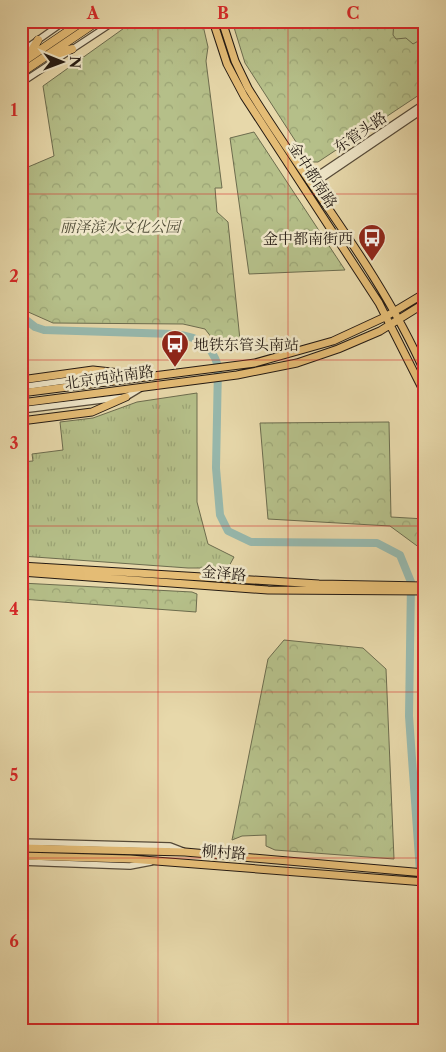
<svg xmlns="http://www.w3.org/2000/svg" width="446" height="1052" font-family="'Libre Caslon Text','Noto Serif SC',serif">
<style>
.grass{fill:url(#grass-tufts);stroke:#6c6c4e}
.forest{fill:url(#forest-crowns);stroke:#6c6c4e}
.pitch{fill:#b5bf89;stroke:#6c6c4e}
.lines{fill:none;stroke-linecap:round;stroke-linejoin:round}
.river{stroke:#97b9ae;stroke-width:8}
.minor-casing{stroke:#544938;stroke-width:8}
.major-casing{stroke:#231912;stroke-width:9}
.highway-casing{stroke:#231912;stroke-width:9}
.minor{stroke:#efe6c8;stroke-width:5.5}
.major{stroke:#e4bc75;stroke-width:7}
.highway{stroke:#e4bc75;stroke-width:8}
.grid{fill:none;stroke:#d62828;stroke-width:1;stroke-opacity:0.55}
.labels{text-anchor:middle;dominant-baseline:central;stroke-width:5;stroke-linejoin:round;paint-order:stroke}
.street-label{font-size:15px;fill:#231912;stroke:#efe6c8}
.park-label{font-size:15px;font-style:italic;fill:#4f4b36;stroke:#efe6c8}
.poi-label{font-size:15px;fill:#231912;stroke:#efe6c8;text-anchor:end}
.neatline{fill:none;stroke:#d62828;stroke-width:2}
.grid-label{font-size:16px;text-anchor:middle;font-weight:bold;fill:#d62828}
</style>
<defs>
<pattern id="grass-tufts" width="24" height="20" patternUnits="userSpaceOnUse" patternTransform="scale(1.25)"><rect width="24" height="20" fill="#b5bf89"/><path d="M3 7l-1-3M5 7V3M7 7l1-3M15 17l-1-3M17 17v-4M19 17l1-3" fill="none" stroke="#9ba475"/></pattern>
<pattern id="forest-crowns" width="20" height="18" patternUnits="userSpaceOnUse" patternTransform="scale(1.25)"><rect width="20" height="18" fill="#b5bf89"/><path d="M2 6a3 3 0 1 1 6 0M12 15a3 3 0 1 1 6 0" fill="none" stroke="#9ba475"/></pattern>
</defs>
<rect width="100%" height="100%" fill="#e7d8aa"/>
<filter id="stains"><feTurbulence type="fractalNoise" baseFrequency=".004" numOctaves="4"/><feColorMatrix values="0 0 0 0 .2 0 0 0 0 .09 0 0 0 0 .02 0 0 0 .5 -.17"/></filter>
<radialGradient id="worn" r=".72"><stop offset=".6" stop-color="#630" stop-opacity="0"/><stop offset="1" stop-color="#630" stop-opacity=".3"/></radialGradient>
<!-- grass -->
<path class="grass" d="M197,393V502L208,544L234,557L228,568H188L21,556V462L33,461L32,454L63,450L60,422L93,418L137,402Z"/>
<!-- forest -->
<path class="forest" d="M134,21H202L208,47L206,61L222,188H215L217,212L228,222L241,350L222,351L205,329L183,324L53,323L26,311L22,302L21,170L54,156L43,86Z
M232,21H425V91L318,162H309L245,63Z
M254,132L345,270L249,274L230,138Z
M389,422L391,517L425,519L424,551L390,526L268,519L260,423Z
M21,583L192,592L197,594L196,612L21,599Z
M284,640L363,648L386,669L394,859L275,850L266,846V835L242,836L232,840L268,659Z"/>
<!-- pitch -->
<path class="pitch" d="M394,21H425V44L420,40L413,44L406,38L396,39L393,35Z"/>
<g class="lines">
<!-- river -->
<path class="river" d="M21,316L35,327L44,330L174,334C198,337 211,343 218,366L216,468L220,515L228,531L251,542L377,543L400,555L411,582L409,716L425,943"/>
<defs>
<path id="minor" d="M21,52L65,21
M21,83L115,21
M309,181L425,103
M312,185L424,109
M21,387L120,373L140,377
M21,410L126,397L141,388
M21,842L170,846L183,851
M21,862L130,866L151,862"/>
<path id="major" d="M213,21L227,64L244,96L379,303L425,394
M222,21L235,61L248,88C306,183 380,270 425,373
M21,380L93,370L120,373
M21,393L255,363L333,341L385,317L425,293
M21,403L237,375L297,363L338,349L380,331L425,303
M21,421L92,412L126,397
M21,566L319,584L425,586
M21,572L268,590L425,591
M21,848L185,852L425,873
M21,856L130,859L425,882"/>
<path id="highway" d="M51,56L72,49
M28,57L38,40
M21,63L83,21
M21,73L98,21"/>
</defs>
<!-- minor casing -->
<use href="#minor" class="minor-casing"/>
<!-- major casing -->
<use href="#major" class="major-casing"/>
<!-- highway casing -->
<use href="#highway" class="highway-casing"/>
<!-- minor -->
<use href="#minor" class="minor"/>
<!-- major -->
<use href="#major" class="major"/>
<!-- highway -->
<use href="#highway" class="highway"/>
</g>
<!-- grid -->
<path class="grid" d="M158,21V1031M288,21V1031M21,194H425M21,360H425M21,526H425M21,692H425M21,858H425"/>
<!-- icons -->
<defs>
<symbol id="bus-pin" viewBox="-11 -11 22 30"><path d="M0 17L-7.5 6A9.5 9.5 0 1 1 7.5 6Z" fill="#8f2418" stroke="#efe6c8"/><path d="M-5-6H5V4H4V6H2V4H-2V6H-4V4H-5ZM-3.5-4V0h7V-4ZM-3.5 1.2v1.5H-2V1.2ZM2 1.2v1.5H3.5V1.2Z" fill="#fff"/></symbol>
</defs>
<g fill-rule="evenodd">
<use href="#bus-pin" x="356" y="222" width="32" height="43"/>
<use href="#bus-pin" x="159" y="328" width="32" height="43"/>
</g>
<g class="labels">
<!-- street labels -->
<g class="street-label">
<text transform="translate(360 132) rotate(-34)">东管头路</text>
<text transform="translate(313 175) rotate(57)">金中都南路</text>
<text transform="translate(109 377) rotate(-8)">北京西站南路</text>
<text transform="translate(224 573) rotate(5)">金泽路</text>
<text transform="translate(224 852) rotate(4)">柳村路</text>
</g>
<!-- park labels -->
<g class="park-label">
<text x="120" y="226">丽泽滨水文化公园</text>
</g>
<!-- poi labels -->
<g class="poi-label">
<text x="353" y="238">金中都南街西</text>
<text x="194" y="344" text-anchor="start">地铁东管头南站</text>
</g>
</g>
<!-- margin -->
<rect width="446" height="1052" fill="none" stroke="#e7d8aa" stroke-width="55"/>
<!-- north arrow -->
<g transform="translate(62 62) rotate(91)" stroke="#efe6c8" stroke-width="4" paint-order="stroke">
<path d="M0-4L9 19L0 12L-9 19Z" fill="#231912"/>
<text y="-8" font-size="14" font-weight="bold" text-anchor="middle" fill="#231912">N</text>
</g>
<rect x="28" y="28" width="390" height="996" class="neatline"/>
<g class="grid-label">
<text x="93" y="19">A</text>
<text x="223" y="19">B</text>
<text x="353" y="19">C</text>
<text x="14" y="116">1</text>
<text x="14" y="282">2</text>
<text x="14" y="449">3</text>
<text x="14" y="615">4</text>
<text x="14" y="781">5</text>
<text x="14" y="947">6</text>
</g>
<rect width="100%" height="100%" filter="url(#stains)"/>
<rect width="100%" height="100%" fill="url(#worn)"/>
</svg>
